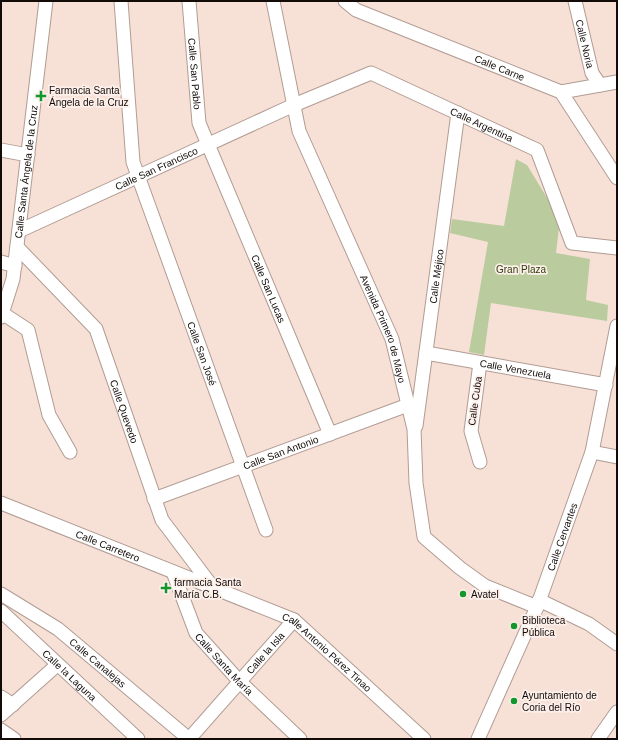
<svg xmlns="http://www.w3.org/2000/svg" width="618" height="740" font-family="Helvetica,sans-serif">
<style>
.green{fill:#bacb9d}
.lines{fill:none;stroke-linecap:round;stroke-linejoin:round}
.street-casing{stroke:#b19c93;stroke-width:15}
.street{stroke:#fff;stroke-width:13}
.poi-dot{fill:#13972c;stroke:#fdf0ea;stroke-width:1.5}
.labels{text-anchor:middle;dominant-baseline:central;stroke-width:3.5;stroke-linejoin:round;paint-order:stroke}
.street-label{font-size:10px;fill:#120b08;stroke:#fdf0ea}
.poi-label{font-size:10px;fill:#120b08;stroke:#fdf0ea;text-anchor:start}
.park-label{font-size:10px;fill:#2e3b0c;stroke:#fdf0ea}
</style>
<rect width="100%" height="100%" fill="#f7e1d7"/>
<!-- green -->
<path class="green" d="M516,159L527,165L560,219L556,253L590,259L586,300L608,305L607,321L491,303L484,355L469,352L488,242L450,233L452,219L504,226Z"/>
<g class="lines">
<defs>
<g id="street">
<path id="s1" d="M121,1L133,162L266,530"/>
<path id="s2" d="M189,1L199,123L330,434"/>
<path id="s3" d="M273,1L299,131L392,339L414,429L416,483L424,537L460,568L485,586L537,607"/>
<path id="s4" d="M345,1L356,10L561,92L617,178"/>
<path id="s5" d="M575,1L592,73L600,85"/>
<path d="M561,92L617,82"/>
<path d="M1,150L28,155"/>
<path id="s6" d="M19,231L294,105L371,73L537,150L572,243L617,248"/>
<path id="s7" d="M17,247L96,329L162,520L214,589"/>
<path d="M1,262L15,266"/>
<path d="M2,313L28,330L49,415L70,452"/>
<path id="s8" d="M1,317L13,279L46,1"/>
<path id="s9" d="M426,353L606,385"/>
<path d="M480,363L471,431L480,462"/>
<path id="s10" d="M416,426L458,113"/>
<path d="M592,452L617,457"/>
<path id="s11" d="M154,499L408,405"/>
<path id="s12" d="M1,503L294,620L424,739"/>
<path id="s13" d="M173,572L196,633L240,682L300,739"/>
<path id="s14" d="M1,594L58,629L189,739"/>
<path d="M539,600L589,624L617,644"/>
<path id="s15" d="M1,611L138,739"/>
<path d="M1,697L13,705"/>
<path d="M1,715L57,665"/>
<path d="M1,730L14,739"/>
<path id="s16" d="M189,739L294,620"/>
<path id="s17" d="M478,739L537,607L592,452L617,326"/>
<path d="M598,739L617,712"/>
</g>
</defs>
<!-- street casing -->
<use href="#street" class="street-casing"/>
<!-- street -->
<use href="#street" class="street"/>
</g>
<!-- markers -->
<g class="poi-dot">
<path d="M39 90h4v4h4v4h-4v4h-4v-4h-4v-4h4z"/>
<path d="M164 582h4v4h4v4h-4v4h-4v-4h-4v-4h4z"/>
<circle cx="463" cy="594" r="4"/>
<circle cx="514" cy="626" r="4"/>
<circle cx="514" cy="701" r="4"/>
</g>
<g class="labels">
<!-- street labels -->
<g class="street-label">
<text stroke="none"><textPath href="#s5" startOffset="44">Calle Noria</textPath></text>
<text stroke="none"><textPath href="#s4" startOffset="169">Calle Carne</textPath></text>
<text stroke="none"><textPath href="#s2" startOffset="73">Calle San Pablo</textPath></text>
<text stroke="none"><textPath href="#s6" startOffset="508">Calle Argentina</textPath></text>
<text stroke="none"><textPath href="#s6" startOffset="151">Calle San Francisco</textPath></text>
<text stroke="none"><textPath href="#s8" startOffset="148">Calle Santa Ángela de la Cruz</textPath></text>
<text stroke="none"><textPath href="#s10" startOffset="151">Calle Méjico</textPath></text>
<text stroke="none"><textPath href="#s2" startOffset="302">Calle San Lucas</textPath></text>
<text stroke="none"><textPath href="#s3" startOffset="348">Avenida Primero de Mayo</textPath></text>
<text stroke="none"><textPath href="#s1" startOffset="365">Calle San José</textPath></text>
<text stroke="none"><textPath href="#s9" startOffset="91">Calle Venezuela</textPath></text>
<text transform="translate(475 401) rotate(-82)">Calle Cuba</text>
<text stroke="none"><textPath href="#s7" startOffset="201">Calle Quevedo</textPath></text>
<text stroke="none"><textPath href="#s11" startOffset="135">Calle San Antonio</textPath></text>
<text stroke="none"><textPath href="#s17" startOffset="219">Calle Cervantes</textPath></text>
<text stroke="none"><textPath href="#s12" startOffset="115">Calle Carretero</textPath></text>
<text stroke="none"><textPath href="#s16" startOffset="115">Calle la Isla</textPath></text>
<text stroke="none"><textPath href="#s12" startOffset="361">Calle Antonio Pérez Tinao</textPath></text>
<text stroke="none"><textPath href="#s14" startOffset="119">Calle Canalejas</textPath></text>
<text stroke="none"><textPath href="#s13" startOffset="107">Calle Santa María</textPath></text>
<text stroke="none"><textPath href="#s15" startOffset="94">Calle la Laguna</textPath></text>
</g>
<!-- poi labels -->
<g class="poi-label">
<text x="49" y="90">Farmacia Santa<tspan x="49" dy="12">Ángela de la Cruz</tspan></text>
<text x="174" y="582">farmacia Santa<tspan x="174" dy="12">María C.B.</tspan></text>
<text x="471" y="594">Avatel</text>
<text x="522" y="620">Biblioteca<tspan x="522" dy="12">Pública</tspan></text>
<text x="522" y="695">Ayuntamiento de<tspan x="522" dy="12">Coria del Río</tspan></text>
</g>
<!-- park labels -->
<g class="park-label">
<text x="521" y="269">Gran Plaza</text>
</g>
</g>
<!-- border -->
<rect width="618" height="740" fill="none" stroke="#120b08" stroke-width="4"/>
</svg>
